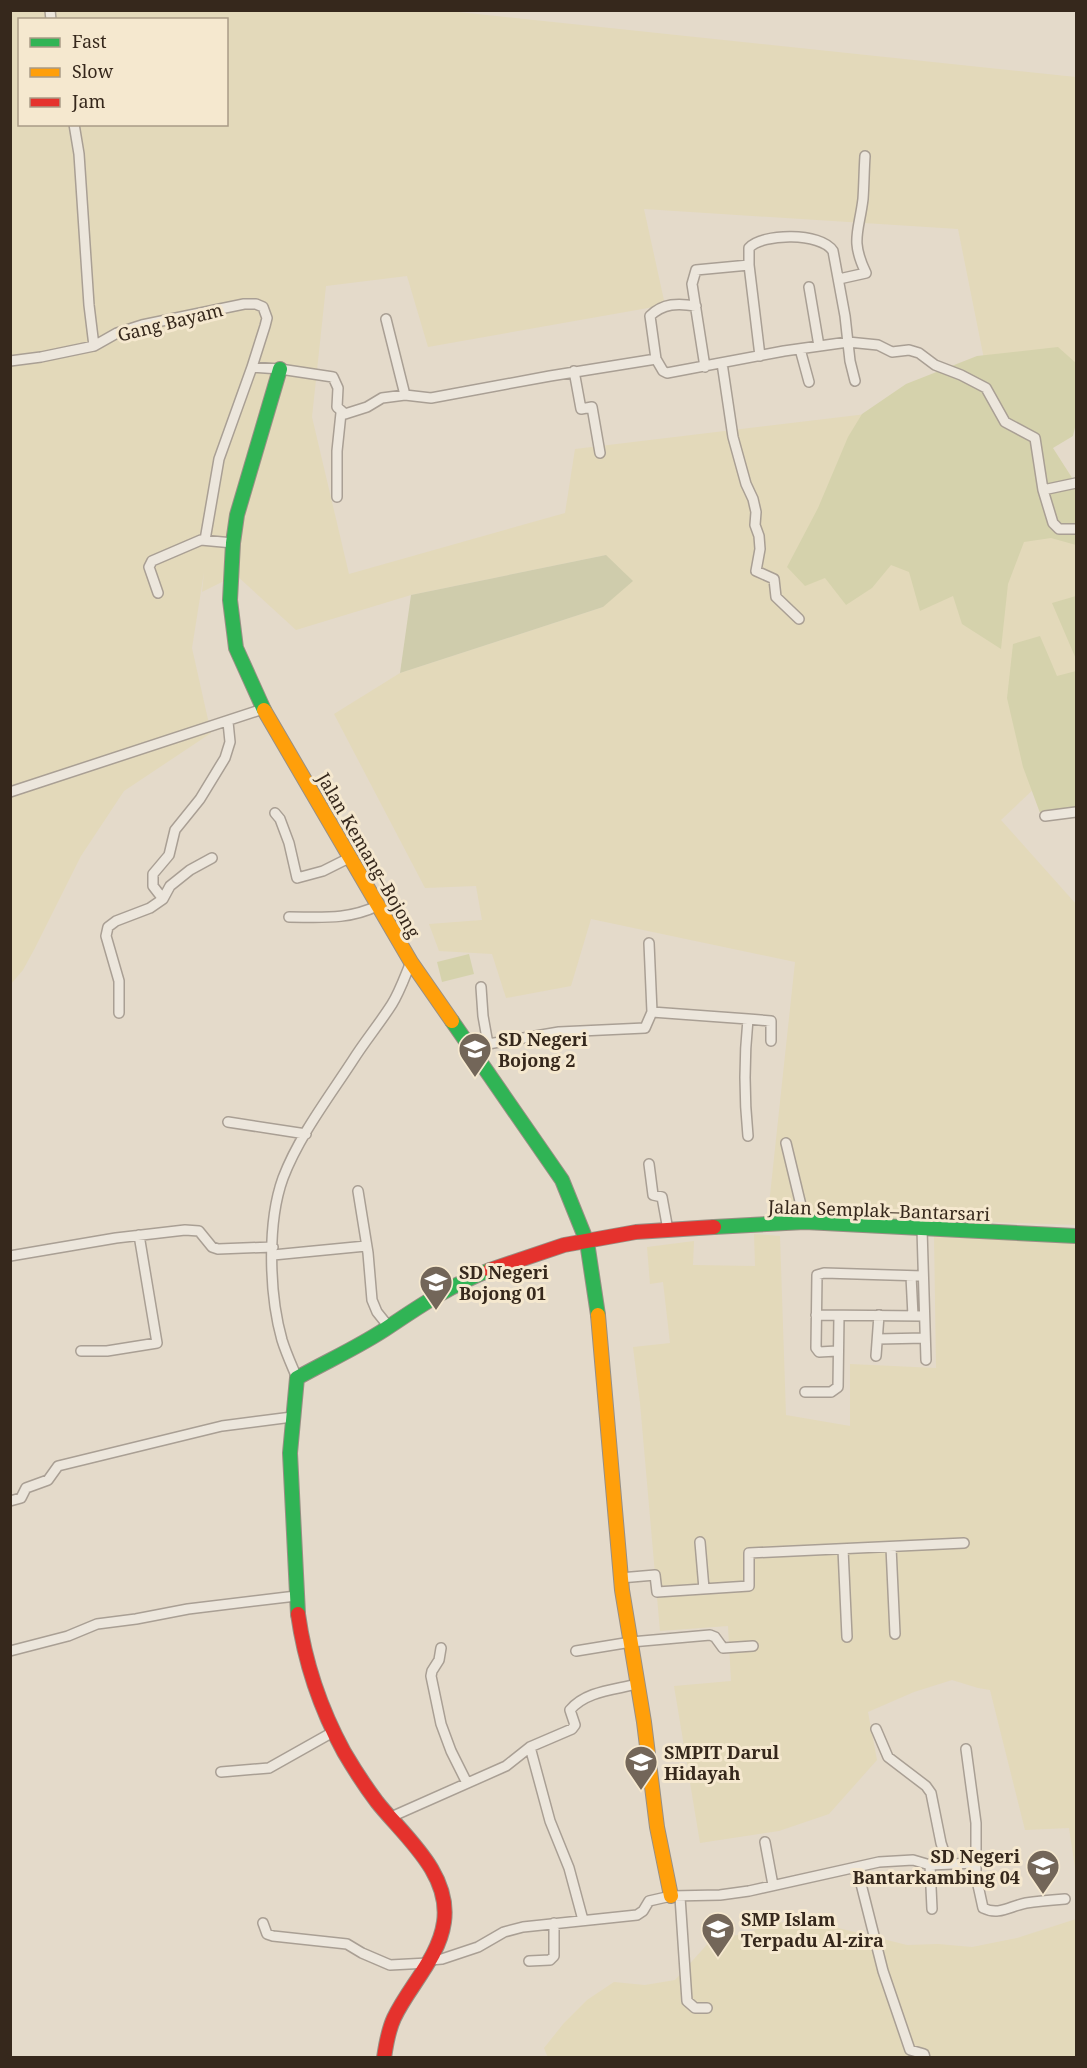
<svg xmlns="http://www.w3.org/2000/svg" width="1087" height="2068" font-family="'Noto Serif',serif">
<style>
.farmland{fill:#e3d9ba;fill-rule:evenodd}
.green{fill:#d5d2ac}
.cemetery{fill:#cfccac}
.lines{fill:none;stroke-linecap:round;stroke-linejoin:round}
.street-casing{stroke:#a99f94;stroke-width:12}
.fast-casing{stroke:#988f84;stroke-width:16}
.slow-casing{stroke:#988f84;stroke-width:16}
.jam-casing{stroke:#988f84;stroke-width:16}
.street{stroke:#ece6dc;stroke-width:9}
.fast{stroke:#30b455;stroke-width:14}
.slow{stroke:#ff9f0a;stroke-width:14}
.jam{stroke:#e5322d;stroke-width:14}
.labels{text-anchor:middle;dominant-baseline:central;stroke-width:6;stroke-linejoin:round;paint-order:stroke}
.street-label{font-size:18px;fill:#36281c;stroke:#f5e8cf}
.poi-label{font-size:18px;font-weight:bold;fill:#36281c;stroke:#f5e8cf;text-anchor:start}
</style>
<rect width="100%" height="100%" fill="#e4daca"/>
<!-- farmland -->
<path class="farmland" d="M11,11H449L1076,77V391L1003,506L1076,497V713L1055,769L1001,820L1076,904V1225L768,1214L795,962L591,919L571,986L506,998L492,954L439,951L429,924L482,920L476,886L425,888L334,714L400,673L603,607L606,555L411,595L296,630L236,575L202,592L204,572L192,648L211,733L124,791L81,856L35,948L23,970L11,984ZM20,20H226V124H20ZM644,209L958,229L992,399L575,449L565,513L349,574L312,417L326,286L407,276L428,347L665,305Z
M754,1234L780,1236L786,1415L850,1426V1364L936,1368L934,1235L1076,1241V1874L1069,1828L1025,1830L990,1690L978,1688L952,1680L914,1692L868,1712L877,1760L829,1814L779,1831L700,1843L674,1686L731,1681L728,1626L660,1631L640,1403L633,1347L670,1343L663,1282L650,1284L647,1247L694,1241L693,1265L755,1266Z
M1076,1919V2057L548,2058L544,2048L564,2023L587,2000L614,1982L645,1985L675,1980L712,1939L744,1934L775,1923L806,1920L907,1945L938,1944L972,1947L1017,1938Z"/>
<!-- green -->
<path class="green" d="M1058,347L1076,363V423L1073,436L1053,448L1076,484V545L1051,538L1024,542L1008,584L1001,649L962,624L953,596L920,611L909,572L891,565L872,588L846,605L825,578L805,586L787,567L818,508L848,437L862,414L906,384L977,356Z
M1076,596V659L1052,603Z
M1040,636L1057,676L1076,671V813L1073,815L1043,821L1023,767L1007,698L1013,644Z
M469,954L474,974L442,982L437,962Z"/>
<!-- cemetery -->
<path class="cemetery" d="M606,555L633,581L603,607L400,673L411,595Z"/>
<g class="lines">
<defs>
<path id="street" d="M50,10L51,20
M74,124L79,154L89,305L94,346L117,333L142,325L244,304H256L263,307L267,318L265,326L252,367
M839,279L866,273C850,240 859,232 863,199C864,185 864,171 865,156
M809,287L819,346
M386,319L405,395
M800,349L809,382
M760,356L749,265V248C762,233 821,232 833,251L845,316L850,361L855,381
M656,359L650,316C663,303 678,303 696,306
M10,361L41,357L94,346
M722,363L733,437L746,484L753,499L756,512L755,525L759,536L760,549L756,571L774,579L776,597L799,619
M705,367L692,284L696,270L749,265
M574,371L581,409L592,407L600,453
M1043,490L1053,523L1059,529H1076
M337,497V451L341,413
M205,540L219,459L252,367L280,369L333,377L338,388L337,407L345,414L367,407L382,398L405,395L431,398L550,376L656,359L663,371L667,373L784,351L848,342L878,345L892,352L909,350L919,353L935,365L961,375L986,388L1005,422L1035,438L1043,490L1076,483
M158,593L149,567L152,561L201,540L233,543
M10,792L263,709
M275,813L280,819L289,843L297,878L323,871L349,858
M1045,816L1076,812
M163,899L153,886V874L169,855L175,830L200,799L225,758L230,742L228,722
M289,917C321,917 348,920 377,906
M649,943L652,1012
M481,987L483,1016L488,1044
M119,1013V981L106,936L108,927L116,921L150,908L163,899L170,886L190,870L212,858
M748,1019L771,1021V1041
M473,1050L488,1044L559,1032L645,1028L652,1012L748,1019C744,1058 744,1097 748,1136
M228,1122L306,1134
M786,1143L805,1222
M649,1164L653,1195L662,1197L668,1230
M358,1191L368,1253L372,1300L377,1312L389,1327
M922,1229L926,1360
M273,1255L366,1246
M10,1256L116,1238L185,1230L199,1231L212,1247L218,1249L273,1247
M911,1276L913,1316
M816,1315L924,1316
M878,1339L925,1338
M81,1351H107L157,1343L139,1235
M837,1351L819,1352L816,1348L817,1275L824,1273L923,1276
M876,1356L879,1315
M297,1378C292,1366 286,1353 282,1340C269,1294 267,1222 283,1178C299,1136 329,1097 353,1060C365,1041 380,1023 392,1004C400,991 405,976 411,962
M805,1392H831L838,1387L839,1316
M10,1501L21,1498L26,1488L48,1480L58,1466L222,1426L292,1417
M700,1542L704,1589
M891,1547L895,1634
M843,1549L847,1637
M620,1578L655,1575L657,1592L749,1586V1553L964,1543
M441,1648L439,1660L432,1671L431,1676L441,1724L451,1751L467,1783
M10,1651L68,1636L97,1624L136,1619L188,1609L296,1596
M576,1651L631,1642L710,1635L715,1637L723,1648L753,1646
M876,1729L888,1757L926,1786L931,1793L941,1843L948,1864
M530,1747L550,1821L569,1868L583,1920
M966,1749L976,1823V1876L983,1908C999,1916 1010,1906 1026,1903C1039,1901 1052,1900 1065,1899
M221,1772L269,1768L333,1732
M391,1817L506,1766L530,1747L572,1729L575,1725L570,1710C586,1691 614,1690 637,1684
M765,1842L773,1885
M930,1865L932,1909
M857,1868L883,1971L910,2050L924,2054L925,2058
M680,1897L687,2001L695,2008H707
M263,1923L267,1934L273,1936L347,1944L362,1953L390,1965L428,1963
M430,1960L442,1959L478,1947L504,1932L523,1927L637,1915L643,1911L649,1901L671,1896L720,1895L749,1891L879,1862L913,1860L930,1865L975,1863
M529,1961L550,1960L554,1956V1923"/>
<path id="fast" d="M264,710L236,648L230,600L233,543L237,515L280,369
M452,1021L562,1180L587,1242L598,1315
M714,1227L805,1222L1076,1236
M298,1614L290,1453L297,1378C327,1361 361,1346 390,1326C421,1305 453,1284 490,1270"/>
<path id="slow" d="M264,710L411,962L452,1021
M598,1315L622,1590L644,1722L657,1827L671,1896"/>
<path id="jam" d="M490,1270L564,1245L636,1232L714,1227
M298,1614C305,1664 320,1708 344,1752C354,1769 365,1786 377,1802C404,1836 451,1873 444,1922C439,1958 409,1986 394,2018C388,2031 386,2044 384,2058"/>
</defs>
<!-- street casing -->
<use href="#street" class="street-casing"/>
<!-- fast casing -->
<use href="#fast" class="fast-casing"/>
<!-- slow casing -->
<use href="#slow" class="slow-casing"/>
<!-- jam casing -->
<use href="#jam" class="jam-casing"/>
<!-- street -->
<use href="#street" class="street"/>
<!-- fast -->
<use href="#fast" class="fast"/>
<!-- slow -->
<use href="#slow" class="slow"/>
<!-- jam -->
<use href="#jam" class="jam"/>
</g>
<!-- icons -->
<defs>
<symbol id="school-pin" viewBox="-11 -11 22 30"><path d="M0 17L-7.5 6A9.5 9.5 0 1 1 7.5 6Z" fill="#736659" stroke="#f5e8cf"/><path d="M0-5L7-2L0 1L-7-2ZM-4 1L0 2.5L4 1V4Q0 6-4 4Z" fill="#fff"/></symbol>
</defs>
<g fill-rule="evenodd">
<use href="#school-pin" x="456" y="1030" width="38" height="52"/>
<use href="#school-pin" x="417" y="1263" width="38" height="52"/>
<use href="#school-pin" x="622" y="1743" width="38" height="52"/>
<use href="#school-pin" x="1024" y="1847" width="38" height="52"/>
<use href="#school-pin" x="699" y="1910" width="38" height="52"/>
</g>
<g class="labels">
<!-- street labels -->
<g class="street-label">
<text transform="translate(170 322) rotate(-14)">Gang Bayam</text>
<text transform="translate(369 855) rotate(60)">Jalan Kemang–Bojong</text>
<text transform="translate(879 1210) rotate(2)">Jalan Semplak–Bantarsari</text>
</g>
<!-- poi labels -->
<g class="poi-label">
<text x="498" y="1039">SD Negeri<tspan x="498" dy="21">Bojong 2</tspan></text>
<text x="459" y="1272">SD Negeri<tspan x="459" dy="21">Bojong 01</tspan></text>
<text x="664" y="1752">SMPIT Darul<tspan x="664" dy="21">Hidayah</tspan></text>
<text x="1020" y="1856" text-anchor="end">SD Negeri<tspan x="1020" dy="21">Bantarkambing 04</tspan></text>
<text x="741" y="1919">SMP Islam<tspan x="741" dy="21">Terpadu Al-zira</tspan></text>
</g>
</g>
<!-- border -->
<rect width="1087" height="2068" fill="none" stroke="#36281c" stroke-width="24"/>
<!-- legend -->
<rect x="18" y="18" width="210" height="108" fill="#f5e8cf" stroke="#a99b87" stroke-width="1.5"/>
<rect x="30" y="38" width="30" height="9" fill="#30b455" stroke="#a99b87" stroke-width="1.5"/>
<text x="72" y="48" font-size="18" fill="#36281c">Fast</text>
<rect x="30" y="68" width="30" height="9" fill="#ff9f0a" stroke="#a99b87" stroke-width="1.5"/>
<text x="72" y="78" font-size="18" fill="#36281c">Slow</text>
<rect x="30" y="98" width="30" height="9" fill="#e5322d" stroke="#a99b87" stroke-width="1.5"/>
<text x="72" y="108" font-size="18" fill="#36281c">Jam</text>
</svg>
